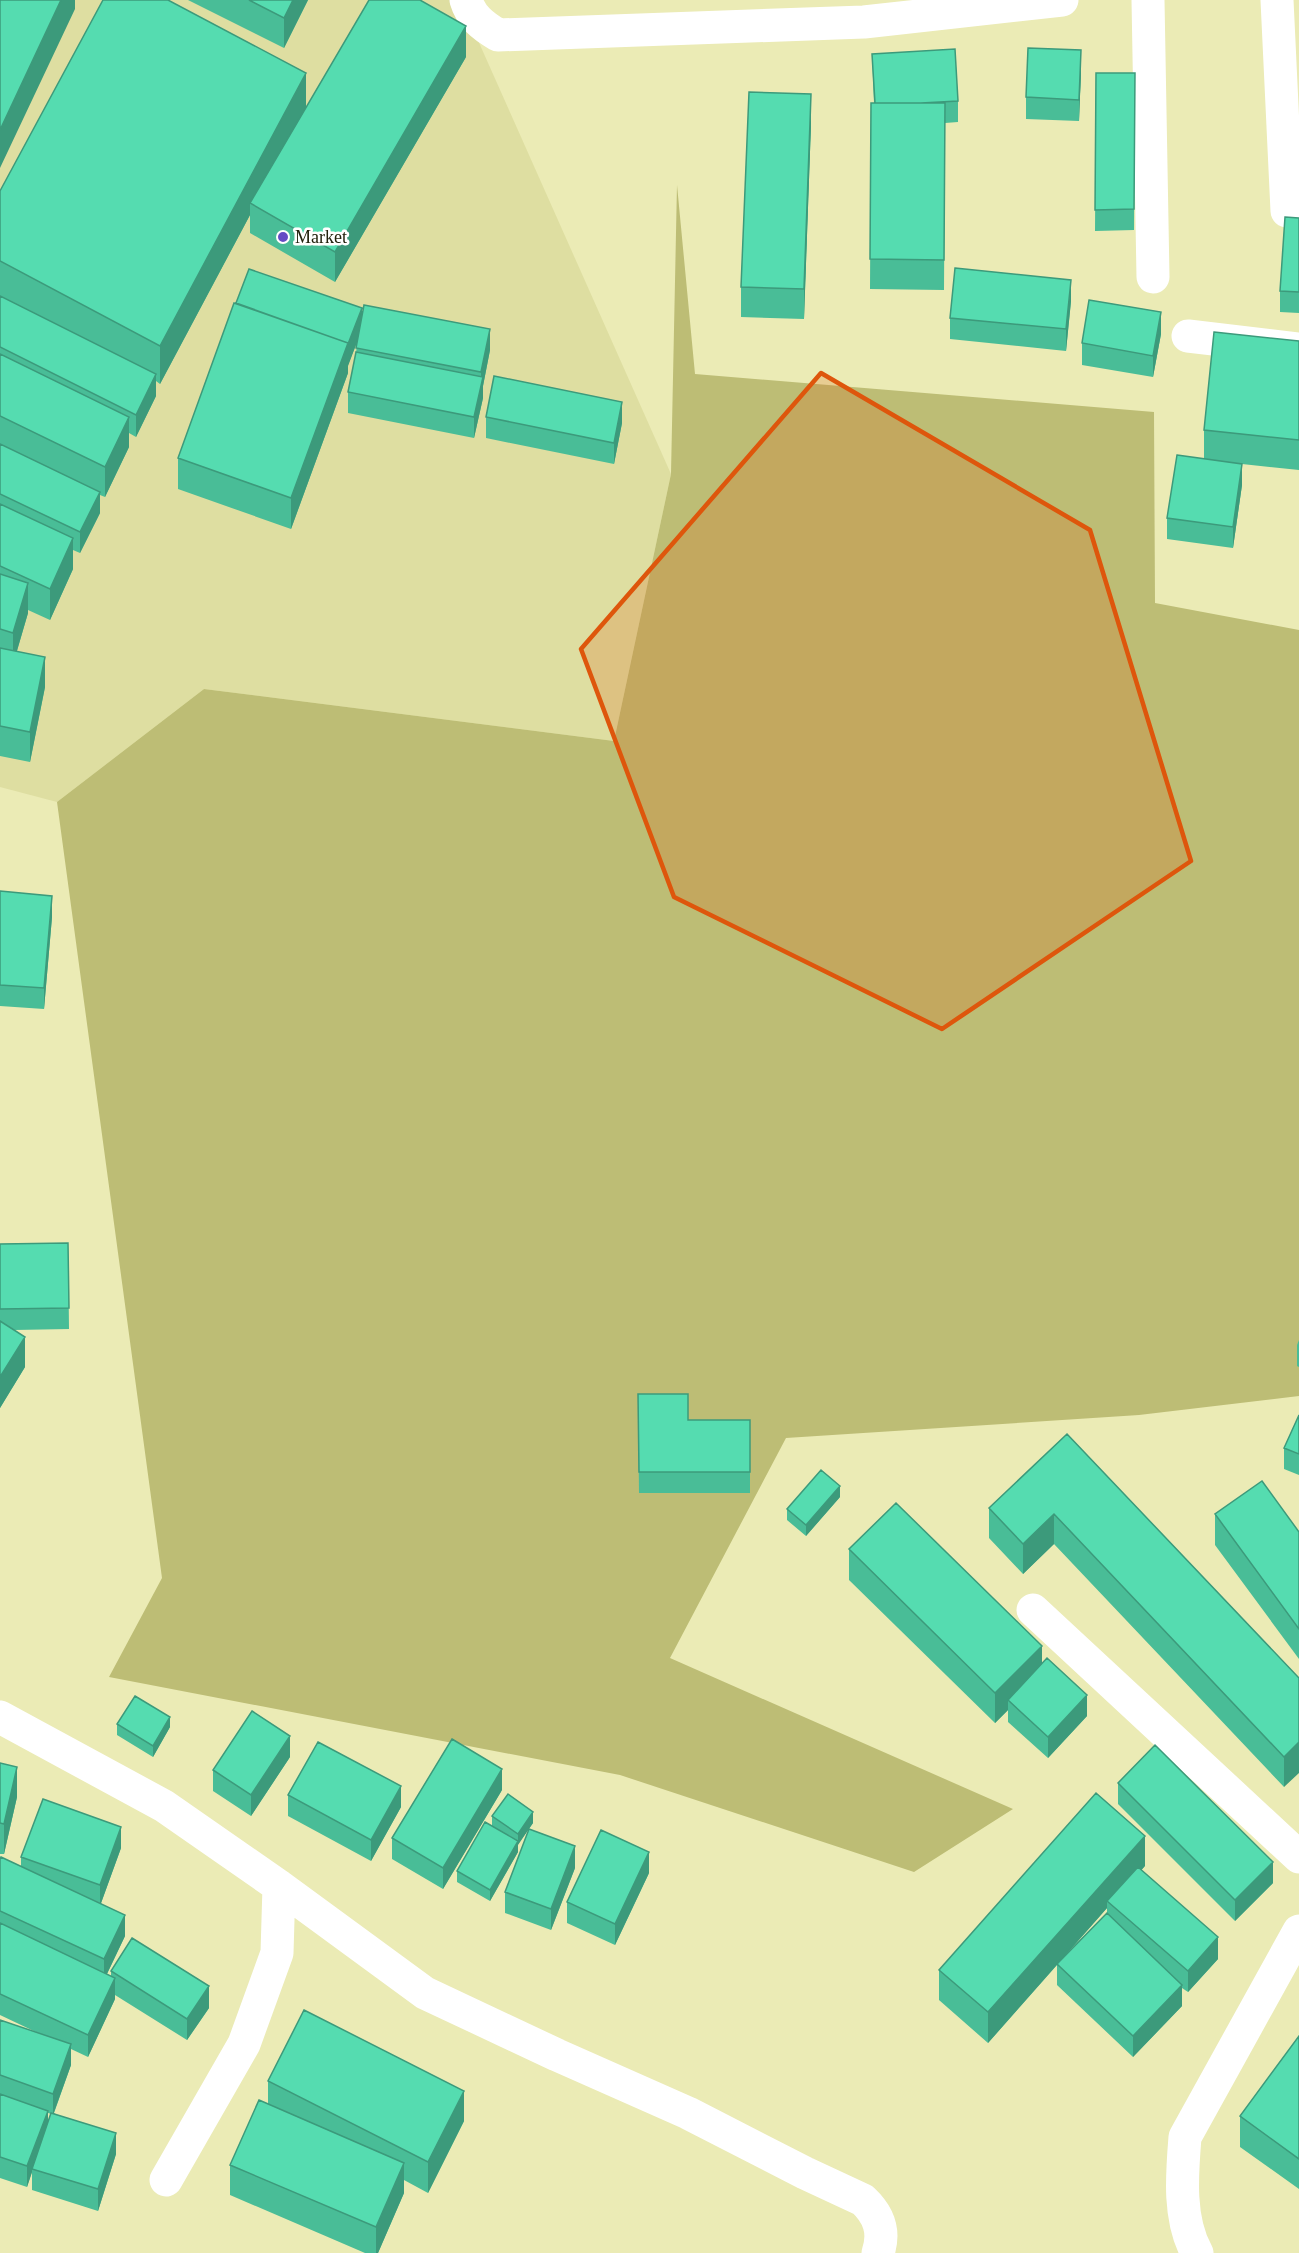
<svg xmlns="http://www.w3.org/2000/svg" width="1299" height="2253" font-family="Georgia,serif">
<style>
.built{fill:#dedea1}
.green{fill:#bdbd75}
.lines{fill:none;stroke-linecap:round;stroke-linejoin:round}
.minor{stroke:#fff;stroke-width:33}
.wall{fill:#49bd97;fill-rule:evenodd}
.shaded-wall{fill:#3c9a7b}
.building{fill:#55dcb0;stroke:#3c9a7b;stroke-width:1.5}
.marked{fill:#de560c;fill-opacity:0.2;stroke:#de560c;stroke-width:4.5;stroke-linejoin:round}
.poi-dot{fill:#654bc4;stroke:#fff;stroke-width:2}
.labels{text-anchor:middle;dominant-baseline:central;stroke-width:5;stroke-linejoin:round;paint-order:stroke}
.poi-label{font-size:18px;fill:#22210d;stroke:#fff;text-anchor:start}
</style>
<rect width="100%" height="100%" fill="#ebebb5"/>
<!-- built -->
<path class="built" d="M0,0H460L671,474L614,741L204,689L57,802L0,787Z"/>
<!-- green -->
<path class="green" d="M677,185L695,374L1154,412L1155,603L1299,630V1396L1139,1415L786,1438L670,1658L1013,1809L914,1872L620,1775L109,1677L162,1578L57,802L204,689L614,741L671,474Z"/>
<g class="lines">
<!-- minor -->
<path class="minor" d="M466,0C471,17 483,26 498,35L864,22L1062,0
M1148,0L1153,277
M1277,0L1287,211
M1188,336L1299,349
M1033,1610L1299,1857
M0,1717L164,1806L279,1886L425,1993L557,2055L688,2113L805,2173L863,2200C879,2215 885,2232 878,2253
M166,2180L244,2044L277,1953L279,1886
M1197,2253C1178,2219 1182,2174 1185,2137L1299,1931"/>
</g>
<!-- wall -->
<path class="wall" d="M188,0H308L284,48Z
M872,54L958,101V122L945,123L944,290L870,289L871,103H874Z
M466,57L335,282L250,233V215L160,384L156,381V396L136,437L129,433V447L105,497L100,495V513L80,553L73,550V569L50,620L28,610V613L17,651L45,687L30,762L0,756V191L306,108Z
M1081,71L1079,121L1026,119V97Z
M1096,73H1135L1134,230L1095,231Z
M811,124L804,319L741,317V287Z
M1299,218V313L1280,312V291Z
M1071,301L1066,351L950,339V318Z
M362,317L490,350L483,386V398L474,438L348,413V392L356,354L357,342L348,365V373L291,529L178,489V458Z
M1161,334L1153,377L1082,365V343Z
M1299,341V470L1242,464V485L1233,548L1167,539V518L1204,458V430Z
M486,417L622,423L614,464L486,438Z
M0,891L52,917L44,1009L0,1006Z
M68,1243L69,1329L14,1330L25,1367L0,1408V1244Z
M1299,1340V1367L1297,1366V1345Z
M638,1394L688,1420H750V1493H639Z
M1299,1415V1475L1284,1469V1448Z
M1067,1434L1299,1678L1284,1787L1054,1544L1023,1574L989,1538V1508Z
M840,1497L806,1536L787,1520V1509Z
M1215,1514L1299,1532V1659L1215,1545Z
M849,1549L1042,1664L1087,1716L1048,1758L1008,1722V1710L995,1723L849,1580Z
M117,1724L170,1727L153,1757L117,1735Z
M290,1757L251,1816L213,1791V1770Z
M0,1763L17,1797L4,1854H0Z
M1118,1783L1273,1883L1235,1921L1118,1804Z
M502,1790L443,1889L392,1859V1838Z
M288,1795L401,1807L371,1861L288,1816Z
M492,1816L533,1823L518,1844V1852L490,1901L457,1882V1871L492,1827Z
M121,1848L101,1903L125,1936L107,1974L111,1976V1971L209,2008L187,2040L115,1995V1999L88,2057L71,2049V2065L54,2113L116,2154L98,2211L32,2190V2172L27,2187L0,2178V2020L38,2033L0,2015V1859L21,1866V1857ZM48,2113L51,2114L48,2124Z
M1145,1866L1141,1870L1218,1959L1188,1992L1182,1988V2006L1133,2057L1057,1985V1965L988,2043L939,2000V1970ZM1107,1908V1914L1064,1957Z
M575,1868L551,1930L505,1913V1892Z
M649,1873L615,1945L567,1923V1902Z
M1299,2036V2189L1240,2147V2116Z
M268,2081L464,2121L428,2193L404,2180V2193L378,2253H365L230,2195V2165L268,2104Z"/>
<!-- shaded-wall -->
<path class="shaded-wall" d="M61,0H75V9L0,168V130Z
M293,0H308L284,48V18Z
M466,26V57L335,282V252Z
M1081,50V71L1079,121V100Z
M306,73V111L250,203V215L160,384V346Z
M811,94V124L804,319V289Z
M1071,280V301L1066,351V329Z
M362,308V329L348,366V344Z
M1161,312V334L1153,377V356Z
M490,329V350L483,386V398L474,438V417L481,383V372Z
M348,343V373L291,529V498Z
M156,374V396L136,437V415Z
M622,402V423L614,464V443Z
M129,417V447L105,497V467Z
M1242,464V485L1233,548V527Z
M100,492V513L80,553V532Z
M73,538V569L50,620V589Z
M28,583V613L13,664V633Z
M45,657V687L30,762V732Z
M52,896V917L44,1009V988Z
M25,1337V1367L0,1408V1377Z
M840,1486V1497L806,1536V1525Z
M1054,1514V1544L1023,1574V1544Z
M1042,1646V1676L1008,1700V1710L995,1723V1693Z
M1087,1695V1716L1048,1758V1737Z
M170,1717V1727L153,1757V1746Z
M290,1736V1757L251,1816V1795Z
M1299,1742V1773L1284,1787V1757Z
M17,1767V1797L4,1854V1824Z
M502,1769V1790L443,1889V1868Z
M401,1786V1807L371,1861V1840Z
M533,1812V1823L518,1845V1834Z
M121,1827V1848L100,1906V1885Z
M1145,1836V1866L1111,1904L1107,1901V1908L988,2043V2012Z
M518,1841V1852L490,1901V1890Z
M575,1846V1868L551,1930V1909Z
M649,1852V1873L615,1945V1924Z
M1273,1862V1883L1235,1921V1900Z
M125,1915V1936L104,1980V1959Z
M1218,1937V1959L1188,1992V1971Z
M115,1978V1999L88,2057V2035Z
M1182,1985V2006L1133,2057V2036Z
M209,1986V2008L187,2040V2019Z
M71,2044V2065L53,2115V2094Z
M464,2091V2121L428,2193V2162Z
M48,2111V2132L32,2169V2172L27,2187V2166Z
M116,2133V2154L98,2211V2189Z
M404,2163V2193L378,2253H376V2227Z"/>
<!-- building -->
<path class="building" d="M0,0H61L0,130Z
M103,0H168L306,73L160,346L0,261V191Z
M249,0H293L284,18Z
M369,0H420L466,26L335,252L250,203Z
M1028,48L1081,50L1079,100L1026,97Z
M955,49L958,101L921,103H875L872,54Z
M1096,73H1135L1134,209L1095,210Z
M749,92L811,94L804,289L741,287Z
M871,103H945L944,260L870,259Z
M1285,217L1299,218V292L1280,291Z
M955,268L1071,280L1066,329L950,318Z
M249,269L362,308L348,344V343L236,303Z
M0,296L156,374L136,415L0,347Z
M1089,300L1161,312L1153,356L1082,343Z
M234,303L348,343L291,498L178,458Z
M364,305L490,329L481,372L356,348Z
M1214,332L1299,341V440L1204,430Z
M356,352L483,377L474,417L348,392Z
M0,354L129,417L105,467L0,416Z
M494,376L622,402L614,443L486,417Z
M0,444L100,492L80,532L0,494Z
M1177,455L1242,464L1233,527L1167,518Z
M0,504L73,538L50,589L0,566Z
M0,574L28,583L13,633L0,629Z
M0,648L45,657L30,732L0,726Z
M0,891L52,896L44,988L0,985Z
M68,1243L69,1308L0,1309V1244Z
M0,1321L25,1337L0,1377Z
M638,1394H688V1420H750V1472H639Z
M1299,1415V1454L1284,1448Z
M1067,1434L1299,1678V1742L1284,1757L1054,1514L1023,1544L989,1508Z
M821,1470L840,1486L806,1525L787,1509Z
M1262,1481L1299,1532V1629L1215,1514Z
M896,1503L1042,1646L995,1693L849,1549Z
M1047,1658L1087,1695L1048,1737L1008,1700Z
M135,1696L170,1717L153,1746L117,1724Z
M252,1711L290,1736L251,1795L213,1770Z
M452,1739L502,1769L443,1868L392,1838Z
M318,1742L401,1786L371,1840L288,1795Z
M1155,1745L1273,1862L1235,1900L1118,1783Z
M0,1763L17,1767L4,1824L0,1823Z
M1096,1793L1145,1836L988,2012L939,1970Z
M508,1794L533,1812L518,1834L492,1816Z
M43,1799L121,1827L100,1885L21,1857Z
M485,1822L518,1841L490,1890L457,1871Z
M529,1829L575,1846L551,1909L505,1892Z
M601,1830L649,1852L615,1924L567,1902Z
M1,1857L125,1915L104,1959L0,1911V1859Z
M1138,1867L1218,1937L1188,1971L1107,1901Z
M1107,1913L1182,1985L1133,2036L1057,1964Z
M0,1923L115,1978L88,2035L0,1994Z
M132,1938L209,1986L187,2019L111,1971Z
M304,2010L464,2091L428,2162L268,2081Z
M0,2020L71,2044L53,2094L0,2075Z
M1299,2036V2159L1240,2116Z
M0,2094L48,2111L27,2166L0,2157Z
M259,2100L404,2163L376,2227L230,2165Z
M51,2113L116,2133L98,2189L32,2169Z"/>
<!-- marked area -->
<path class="marked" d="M821,373L1090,530L1191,861L942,1029L674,897L581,649Z"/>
<!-- markers -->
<circle class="poi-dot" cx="283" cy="237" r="6"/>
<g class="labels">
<!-- poi labels -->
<g class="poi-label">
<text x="295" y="237">Market</text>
</g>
</g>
</svg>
